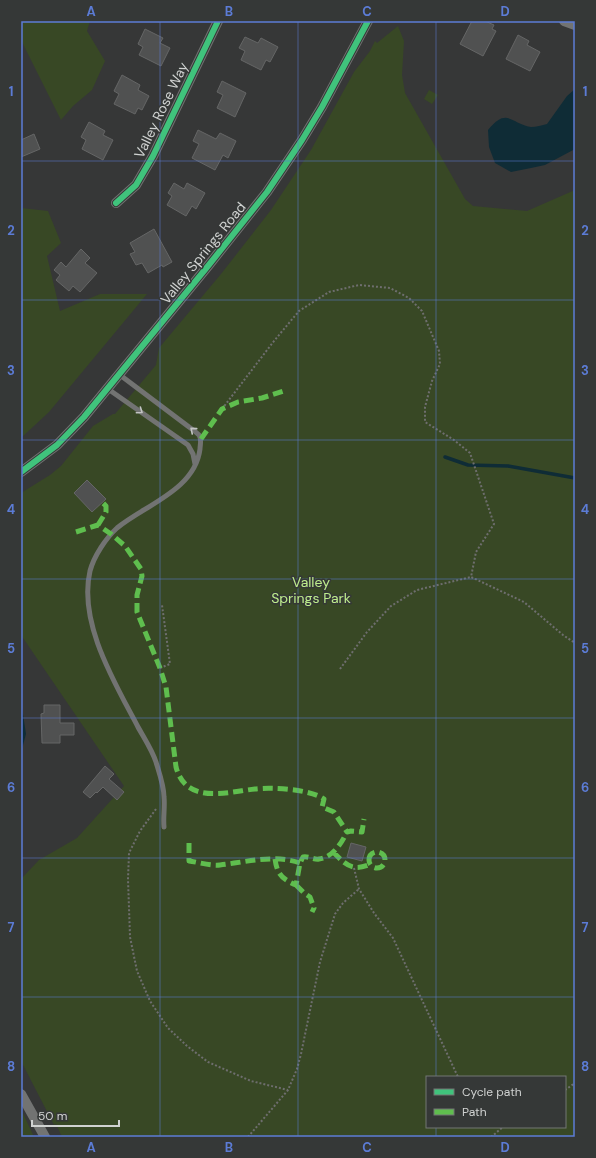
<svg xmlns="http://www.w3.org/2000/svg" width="596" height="1158" font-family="'DM Sans',sans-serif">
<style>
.green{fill:#384825;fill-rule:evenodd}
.water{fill:#0f2c36}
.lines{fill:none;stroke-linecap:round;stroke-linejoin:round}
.stream{stroke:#0f2c36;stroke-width:3.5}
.building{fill:#505151;stroke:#656666}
.path{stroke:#6e6e6e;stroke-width:2;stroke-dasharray:2 2;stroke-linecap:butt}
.lane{stroke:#727372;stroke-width:5}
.street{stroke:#727372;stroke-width:10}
.quiet{stroke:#5fbe4e;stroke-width:5;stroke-dasharray:10 5;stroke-linecap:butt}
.cycleway-casing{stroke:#353837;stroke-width:8}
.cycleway{stroke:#40c37c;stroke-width:6}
.oneway{stroke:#c2c4c3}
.grid{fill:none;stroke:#5c7cd6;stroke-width:1;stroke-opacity:0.55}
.labels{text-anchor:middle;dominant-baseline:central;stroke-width:3;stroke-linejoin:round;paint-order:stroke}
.street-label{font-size:14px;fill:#d0d2d1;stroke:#353837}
.park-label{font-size:14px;fill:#beed8c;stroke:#353837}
.neatline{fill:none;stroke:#5c7cd6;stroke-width:1.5}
.grid-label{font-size:13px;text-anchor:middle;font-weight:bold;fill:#5c7cd6}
</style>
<rect width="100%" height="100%" fill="#363737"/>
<!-- green -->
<path class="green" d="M21,21H90L87,31L105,61L92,90L73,106L61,120L21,40Z
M398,26L404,41L402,75L405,93L465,199L473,206L527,211L575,190V1137H62L56,1124L54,1125L21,1061V879L39,860L77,838L124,786L21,635V493L50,475L61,466L93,426L113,414H115L156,365L159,348L221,274L271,210L311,150L354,72L370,51L375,41L377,43ZM427,1077H565V1127H427Z
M429,90L438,95L432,104L424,99Z
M21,208L48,211L61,243L47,256L60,311L100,294H147L49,412L21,438Z
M21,1109L34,1137H21Z"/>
<!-- water -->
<path class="water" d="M575,89V149L545,165L531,168L511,172L495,163L489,147L488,130C507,107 510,123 531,127C536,127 542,125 547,124L567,96Z
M21,701L26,734L22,749L21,766Z"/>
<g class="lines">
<!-- stream -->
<path class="stream" d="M445,457L468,465L508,466L575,478"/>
</g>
<!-- building -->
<path class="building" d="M472,21H485L494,25L492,29L496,31L483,56L460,44Z
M145,29L163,38L160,43L170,48L161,66L139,55L143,47L138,44Z
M518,35L529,41L527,45L540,52L530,71L506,59Z
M245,37L258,43L261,38L278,47L270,62L266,60L261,70L241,60L245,51L239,48Z
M122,75L140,85L138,90L149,96L142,110L138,108L135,114L114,104L119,94L114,91Z
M222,81L246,93L235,117L217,108L223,95L217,92Z
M89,122L105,131L103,135L113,140L103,160L82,149L86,140L81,137Z
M198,130L216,139L220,133L236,141L228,158L223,155L215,170L192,158L199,144L193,141Z
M34,134L40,149L21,157V140Z
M174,183L184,189L187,183L205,193L196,209L192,206L186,216L167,205L172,196L168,193Z
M154,229L172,262L163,267L162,265L148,273L142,263L136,265L130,254L135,252L130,243Z
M81,249L90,258L85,263L97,273L80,292L73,286L69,291L56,280L60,275L54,270L61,262L66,267Z
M87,480L106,499L92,512L74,493Z
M44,705H60V723H74V735H60V743H42L41,714L44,713Z
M105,766L114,774L109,779L124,792L117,800L103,787L97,793L96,792L90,798L83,792Z
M351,843L366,847L362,861L347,857Z"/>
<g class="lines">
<!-- path -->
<path class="path" d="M222,409L274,341L299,311L329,292L359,285L390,288L409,298L422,311L439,351L440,364L432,381L425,407V422L454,440L470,453L494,524L476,552L471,577L524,602L563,635L575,643
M160,668L170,664L162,605
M340,669L367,632L391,606L417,590L471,577
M156,809L140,831L129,853L128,879L130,937L137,971L150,1001L168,1028L187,1046L208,1062L251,1081L288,1090
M354,868L359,889L374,913L393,938L458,1077
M565,1090L575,1083
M248,1137L288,1090L297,1069L301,1054L320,962L335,914L343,903L359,889
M491,1137L503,1127"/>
<!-- lane -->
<path class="lane" d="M120,375L189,427C192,429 196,432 199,435C202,439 200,445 200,449C195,490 145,505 117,528C106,538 94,556 90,571C78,623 115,683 138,727C144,738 152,750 156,762C159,772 164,786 164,797C165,808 163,817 164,827
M108,389L188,445L193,454L195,464"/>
<!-- street -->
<path class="street" d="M564,21L575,25
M116,203L136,185L153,156L218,21
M21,472L57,445L84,417L208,266L267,192L302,140L322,107L368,21
M21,1094L45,1137"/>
<!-- quiet -->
<path class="quiet" d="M201,439L222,409L238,402L262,398L284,391
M98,525L106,512V506L102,502
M76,532L98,525L111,534L125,546L141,569L142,576L137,595V612L160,668L166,687L176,767C186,805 227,792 255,789C271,787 310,789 324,799L322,807L334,812L347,832L351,831L362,832L364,819
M189,843V861C198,862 210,866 220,865C247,862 274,854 300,863
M333,852C346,865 352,872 371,864
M369 860a8 8 0 1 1 16 0a8 8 0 1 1-16 0Z
M275,859C277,874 282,879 296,885L300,863L303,857C309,856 314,860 319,859C333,857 341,844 347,832
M296,885L304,893L310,897L314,908L312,912"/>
<defs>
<path id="cycleway" d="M116,203L136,185L153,156L218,21
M21,472L57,445L84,417L208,266L267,192L302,140L322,107L368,21"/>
</defs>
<!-- cycleway casing -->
<use href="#cycleway" class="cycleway-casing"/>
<!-- cycleway -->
<use href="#cycleway" class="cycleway"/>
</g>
<!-- one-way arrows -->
<defs><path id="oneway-chevron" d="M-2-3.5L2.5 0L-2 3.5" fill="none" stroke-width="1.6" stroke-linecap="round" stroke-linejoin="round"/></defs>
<g class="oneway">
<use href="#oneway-chevron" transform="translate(140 411) rotate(35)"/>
<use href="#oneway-chevron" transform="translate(193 430) rotate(-140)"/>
</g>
<!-- grid -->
<path class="grid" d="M160,21V1137M298,21V1137M436,21V1077M21,161H575M21,300H575M21,440H575M21,579H575M21,718H575M21,858H575M21,997H575M436,1127V1137"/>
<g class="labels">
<!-- street labels -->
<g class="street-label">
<text transform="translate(161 110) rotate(-64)">Valley Rose Way</text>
<text transform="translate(203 253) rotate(-51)">Valley Springs Road</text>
</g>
<!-- park labels -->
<g class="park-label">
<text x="311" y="582">Valley<tspan x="311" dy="16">Springs Park</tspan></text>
</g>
</g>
<!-- border -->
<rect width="596" height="1158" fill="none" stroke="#353837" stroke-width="44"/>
<!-- legend -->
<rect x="426" y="1076" width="140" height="52" fill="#353837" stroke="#737675"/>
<rect x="434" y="1089" width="20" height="6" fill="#40c37c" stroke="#737675"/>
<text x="462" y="1096" font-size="12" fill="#d0d2d1">Cycle path</text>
<rect x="434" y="1109" width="20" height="6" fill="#5fbe4e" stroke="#737675"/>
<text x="462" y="1116" font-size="12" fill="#d0d2d1">Path</text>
<!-- scale -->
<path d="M32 1120v6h87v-6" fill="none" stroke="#d0d2d1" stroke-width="2"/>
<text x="38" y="1120" font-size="12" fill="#d0d2d1" stroke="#353837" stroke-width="3" paint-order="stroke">50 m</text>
<rect x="22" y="22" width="552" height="1114" class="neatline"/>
<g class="grid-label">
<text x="91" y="16">A</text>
<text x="229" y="16">B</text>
<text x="367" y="16">C</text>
<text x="505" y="16">D</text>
<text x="11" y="96">1</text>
<text x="585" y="96">1</text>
<text x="11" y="235">2</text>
<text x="585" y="235">2</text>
<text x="11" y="375">3</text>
<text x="585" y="375">3</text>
<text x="11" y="514">4</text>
<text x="585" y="514">4</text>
<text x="11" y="653">5</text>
<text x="585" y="653">5</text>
<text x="11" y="792">6</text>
<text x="585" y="792">6</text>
<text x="11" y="932">7</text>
<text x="585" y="932">7</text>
<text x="11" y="1071">8</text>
<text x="585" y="1071">8</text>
<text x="91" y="1152">A</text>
<text x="229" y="1152">B</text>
<text x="367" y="1152">C</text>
<text x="505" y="1152">D</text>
</g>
</svg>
